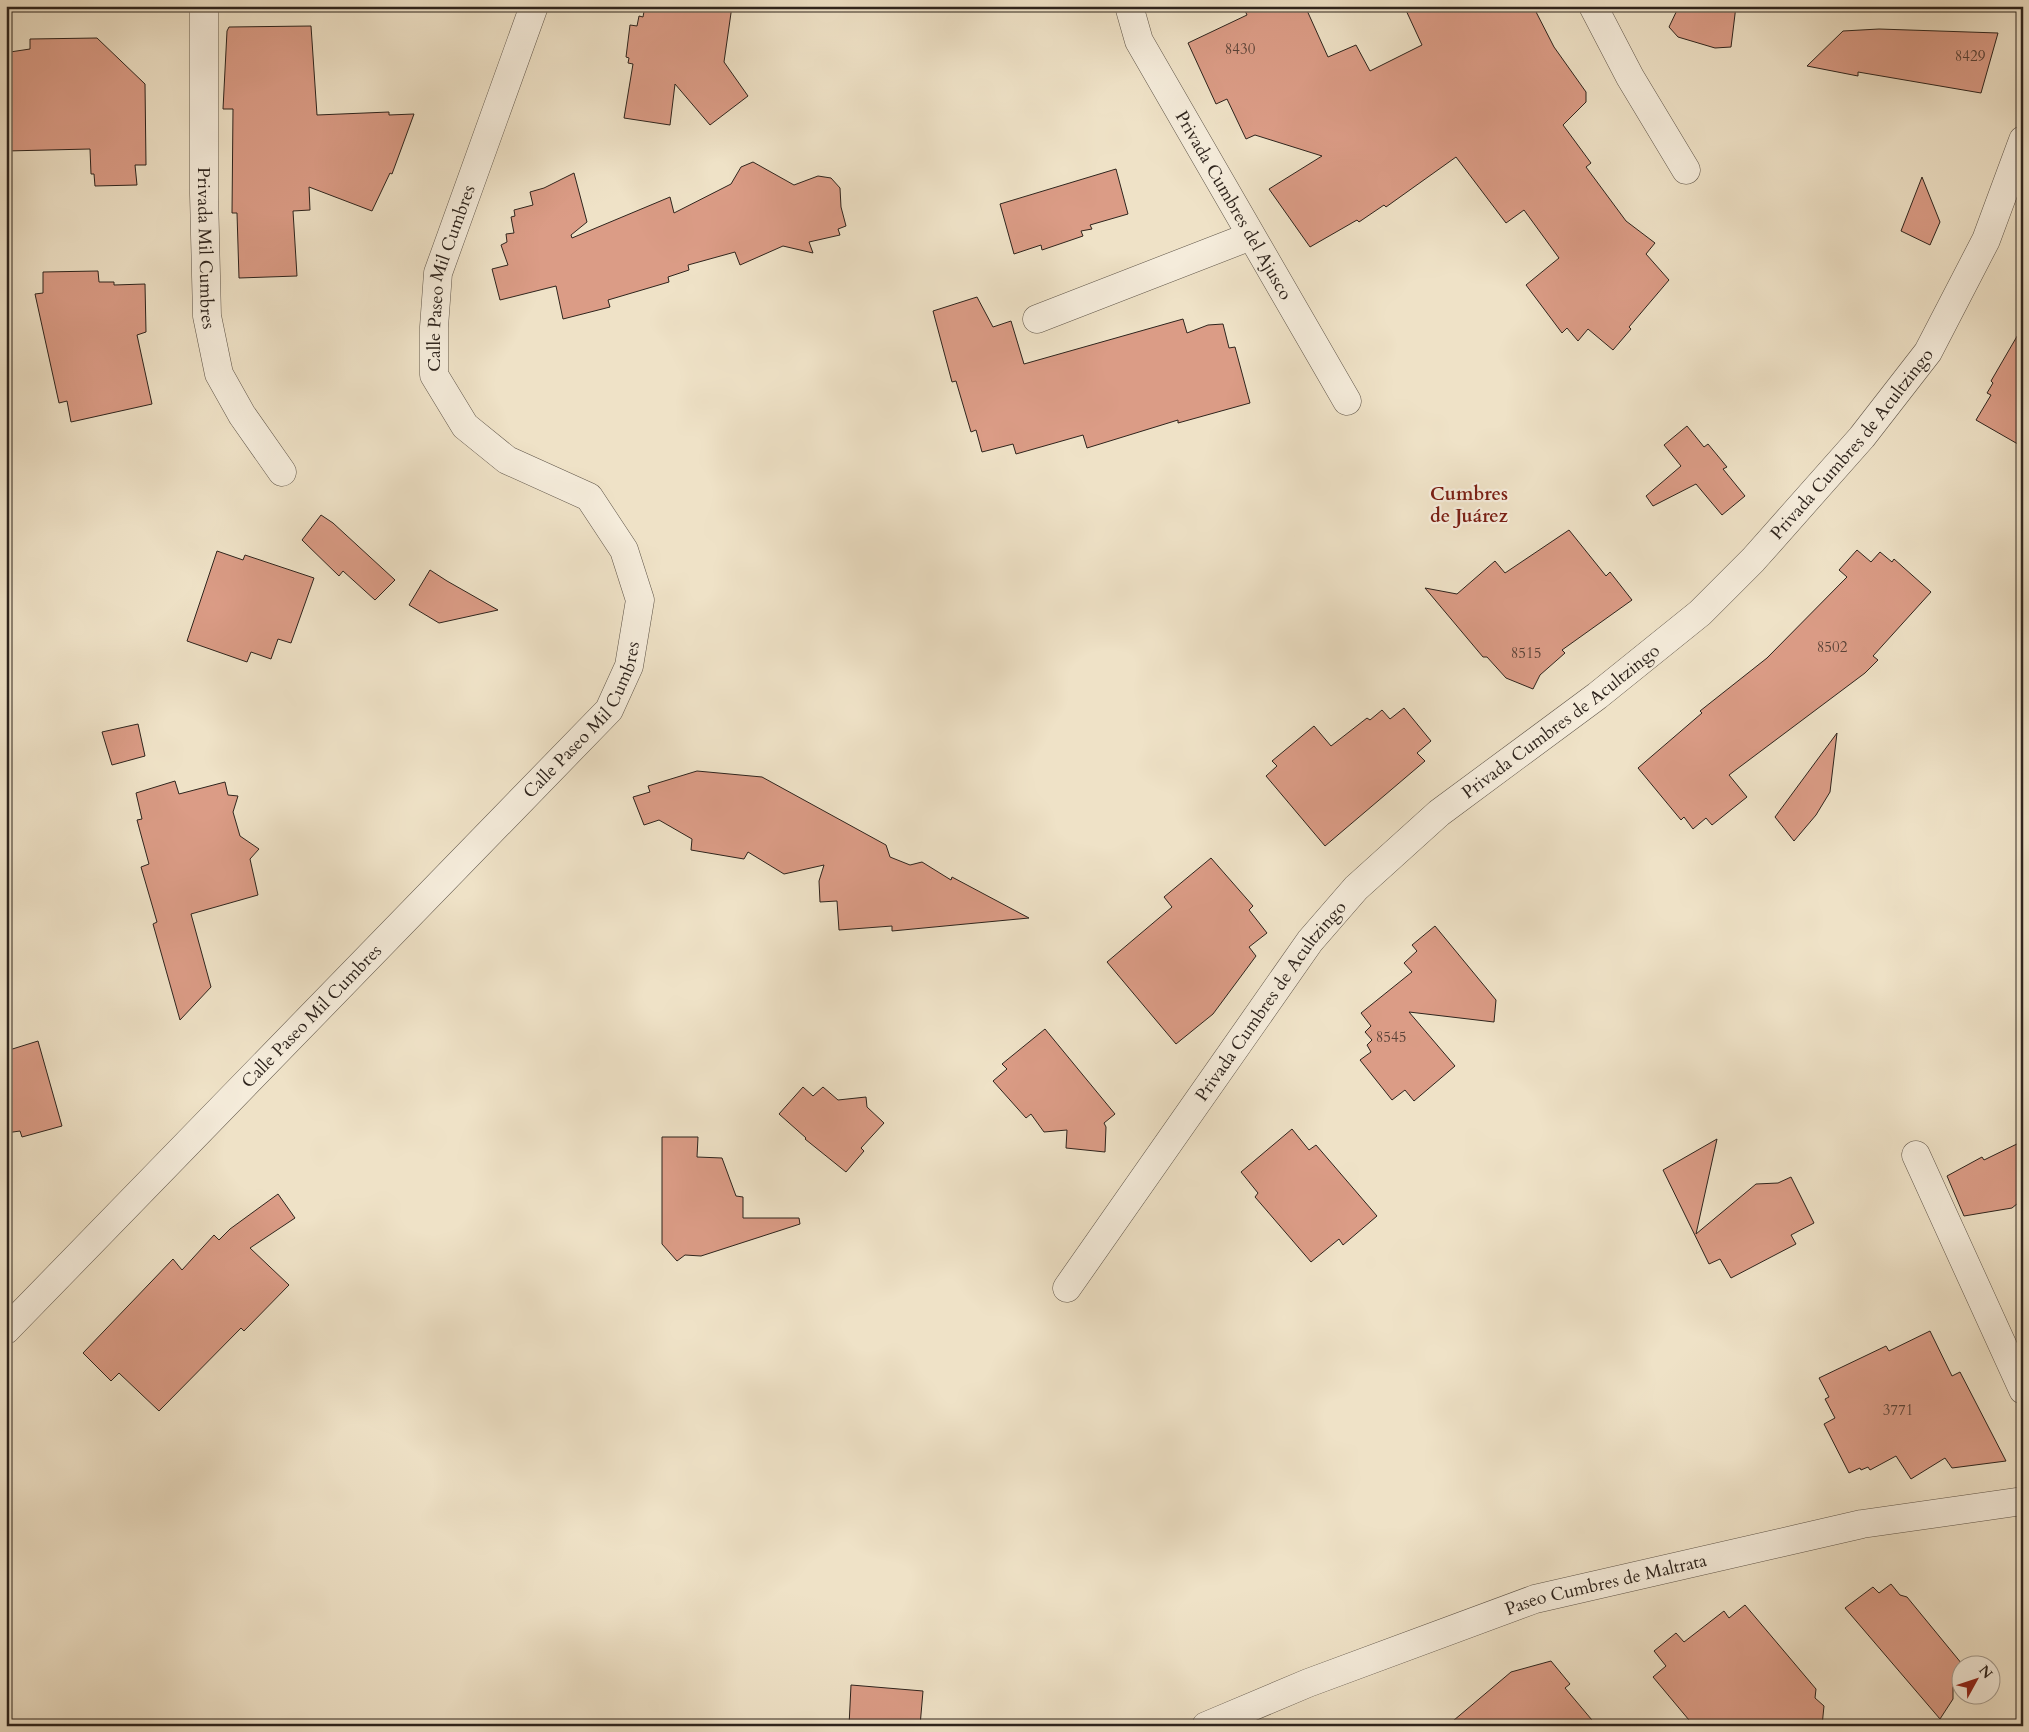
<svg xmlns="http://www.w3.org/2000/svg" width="2029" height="1732" font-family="Cardo,serif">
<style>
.building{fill:#db9c86;stroke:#2e241d}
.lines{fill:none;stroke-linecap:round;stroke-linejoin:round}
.minor-casing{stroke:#5e5448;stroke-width:29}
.minor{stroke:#f5ecdb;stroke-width:28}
.labels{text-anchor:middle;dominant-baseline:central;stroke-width:4.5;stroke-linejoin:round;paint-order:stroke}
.number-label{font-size:15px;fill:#594237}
.street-label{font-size:18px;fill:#2e241d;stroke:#f5ecdb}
.neighbourhood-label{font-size:19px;font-weight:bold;fill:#7a1f14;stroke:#f5ecdb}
</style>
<rect width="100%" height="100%" fill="#efe2c7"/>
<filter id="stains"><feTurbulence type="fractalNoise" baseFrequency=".004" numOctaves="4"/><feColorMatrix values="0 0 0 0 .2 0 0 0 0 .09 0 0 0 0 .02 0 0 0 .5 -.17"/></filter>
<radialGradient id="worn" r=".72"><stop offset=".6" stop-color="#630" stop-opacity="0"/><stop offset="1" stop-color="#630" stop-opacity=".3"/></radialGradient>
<!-- building -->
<path class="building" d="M645,6H732L724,62L748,96L710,125L675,84L670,125L624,118L633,64L628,63L629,58L626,57L630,25L637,26L639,16L643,17Z
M1243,6H1305L1328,57L1356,45L1370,71L1422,45L1404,6H1533L1554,47L1586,92V102L1563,125L1591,163L1586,167L1626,221L1655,243L1646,254L1669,280L1629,327L1631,329L1613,350L1588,329L1578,341L1567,328L1562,333L1526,285L1559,258L1524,210L1506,223L1456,157L1386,207L1384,205L1359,222L1357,220L1310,247L1269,189L1322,156L1255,135L1246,139L1227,99L1216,104L1188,43L1247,15Z
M1679,6H1736L1731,47L1715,48L1678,37L1669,27Z
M311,26L317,115L389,112V115L414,114L392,174L390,173L372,211L309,187L310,210L293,211L297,276L239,278L237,213H232L233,109H223L227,31L229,27Z
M1879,29L1998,33L1981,93L1858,72V76L1807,66L1843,31Z
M97,38L145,84L146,165H135L137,185L95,186L94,174H91L90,149L6,151V116H11L10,52L30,49V39Z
M753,162L794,185L818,176L831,178L840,188L841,207L846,226L838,229L840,235L809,242L813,253L783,246L740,265L735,252L688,265L689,270L668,277L669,282L608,300L610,307L563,319L556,286L500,300L492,269L508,265L501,245L507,242L506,234L514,233L511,217L515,216L514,210L533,205L530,192L544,188L574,173L587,222L571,235L572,238L670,197L674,213L731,184L741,167Z
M1116,169L1128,214L1090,225L1092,229L1081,231L1083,236L1042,250L1041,245L1014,254L1000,204Z
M1922,177L1940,222L1930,245L1901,231Z
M98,271L99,282H114V285L145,284L146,332L137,335L152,404L71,422L67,401L59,403L35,294L43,293V272Z
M977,297L993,327L1011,321L1024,364L1183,319L1187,333L1208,325L1223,324L1229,348L1235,347L1250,403L1178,423V420L1087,448L1083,435L1016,454L1013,444L982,452L976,430L971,432L956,381L952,382L933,311Z
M2023,326V447L1976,420L1991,395L1987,393L1993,383L1991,381Z
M1687,426L1704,447L1708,444L1727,467L1723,469L1745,496L1722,515L1696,484L1653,506L1646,496L1681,466L1664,445Z
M321,515L333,523L395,580L375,600L343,571L339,576L302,540Z
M1569,530L1606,576L1610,572L1632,600L1562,650L1565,653L1540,675L1533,689L1506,678L1487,657H1483L1425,588L1457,594L1495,561L1505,573Z
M1857,550L1871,562L1880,552L1892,562L1894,559L1931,592L1873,656L1878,660L1865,673L1729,775L1747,797L1712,825L1706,818L1693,829L1684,817L1681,820L1638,768L1702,713L1700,711L1767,658L1847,577L1839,570Z
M217,551L243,560L245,555L314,578L291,643L278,639L271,659L251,652L247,662L187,641Z
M430,570L447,581L498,610L439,623L409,605Z
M1404,708L1431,741L1417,753L1425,761L1325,846L1266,776L1277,766L1272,761L1314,726L1331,746L1367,718L1370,720L1382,710L1390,719Z
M138,724L145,756L112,765L102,732Z
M1837,733L1830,792L1816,815L1794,841L1775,817Z
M697,771L762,777L886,845L890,857L910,865L922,862L951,880L952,877L1029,918L892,931V926L839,930L837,901L820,902L819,881L824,865L784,874L748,852L744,859L691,850L692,839L659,820L644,825L633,797L650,792L648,786Z
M175,781L179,794L225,782L228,795L238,796L233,812L240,836L259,849L250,859L258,895L191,914L211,987L180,1020L153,924L157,922L141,867L149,864L137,820L142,819L136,793Z
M1211,858L1253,906L1249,910L1267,933L1249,947L1256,956L1213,1014L1176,1044L1107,962L1172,907L1164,897Z
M1435,926L1496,1000L1494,1022L1409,1012L1455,1066L1414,1101L1405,1090L1392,1100L1360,1060L1371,1052L1367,1045L1372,1040L1365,1032L1371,1026L1361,1013L1412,972L1404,963L1417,951L1412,945Z
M1045,1029L1115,1114L1104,1123L1106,1127L1105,1152L1066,1148L1067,1130L1044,1132L1031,1114L1026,1118L993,1081L1007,1069L1002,1064Z
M38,1041L62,1126L22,1137L20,1131L6,1133V1051Z
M803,1087L813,1096L823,1087L838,1100L866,1097L867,1107L884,1123L861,1148L864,1151L846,1172L805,1139L806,1138L779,1114Z
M1292,1129L1309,1150L1316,1145L1377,1216L1343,1245L1339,1239L1311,1262L1255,1197L1258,1193L1241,1172Z
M662,1137H698L697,1157L722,1158L736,1196L743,1197V1218H799L800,1224L701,1256L685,1255L677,1261L662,1244Z
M1717,1139L1696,1234L1756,1184L1778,1183L1791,1177L1814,1223L1791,1235L1796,1244L1731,1278L1720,1259L1709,1264L1663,1170Z
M2023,1141V1199L2012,1208L1964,1216L1947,1176L1982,1157L1984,1160Z
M278,1194L295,1218L250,1248L289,1285L244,1331L241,1328L159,1411L119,1373L111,1381L83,1353L173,1259L182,1270L214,1235L219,1240L230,1229Z
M1930,1331L1952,1376L1960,1372L2006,1461L1952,1468L1945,1458L1911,1479L1896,1456L1870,1470L1868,1467L1861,1470L1860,1468L1849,1473L1824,1424L1835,1418L1825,1399L1829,1397L1819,1378L1886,1346L1889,1351Z
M1891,1584L1900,1595L1907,1597L1962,1664L1953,1687V1699L1940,1719L1845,1608L1873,1587L1879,1593Z
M1745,1605L1816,1689L1815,1698L1824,1706L1822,1726H1694L1653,1677L1666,1666L1654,1651L1676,1633L1684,1642L1724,1611L1729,1618Z
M1551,1661L1570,1684L1565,1688L1597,1726H1447L1511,1672Z
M851,1685L923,1691L920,1726H849Z"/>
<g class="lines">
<defs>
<g id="minor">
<path id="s1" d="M204,6V194L207,316L219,374L242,415L282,472"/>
<path id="s2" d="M1129,6L1139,41L1347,401"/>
<path d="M1593,6L1630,77L1686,170"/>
<path d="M1037,319L1251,236"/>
<path d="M1916,1155L2023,1390"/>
<path id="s3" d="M1067,1288L1310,941L1356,888L1439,813L1597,696L1700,613L1753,560L1862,437L1928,352L1986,240L2023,140"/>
<path id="s4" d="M6,1330L609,710L629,666L640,600L624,550L589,497L507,460L465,426L434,375V327L438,273L534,6"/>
<path id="s5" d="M1206,1726L1308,1683L1535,1599L1862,1524L2023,1501"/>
</g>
</defs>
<!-- minor casing -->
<use href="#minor" class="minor-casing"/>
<!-- minor -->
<use href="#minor" class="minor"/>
</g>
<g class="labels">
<!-- number labels -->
<g class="number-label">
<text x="1240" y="49">8430</text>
<text x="1970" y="56">8429</text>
<text x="1832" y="647">8502</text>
<text x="1526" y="653">8515</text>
<text x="1391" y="1037">8545</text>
<text x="1898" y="1410">3771</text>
</g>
<!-- street labels -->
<g class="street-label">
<text stroke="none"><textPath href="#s2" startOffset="226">Privada Cumbres del Ajusco</textPath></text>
<text stroke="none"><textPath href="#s1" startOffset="242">Privada Mil Cumbres</textPath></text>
<text stroke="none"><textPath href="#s4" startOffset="1399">Calle Paseo Mil Cumbres</textPath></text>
<text stroke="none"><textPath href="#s3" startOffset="1162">Privada Cumbres de Acultzingo</textPath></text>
<text stroke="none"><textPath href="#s4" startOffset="842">Calle Paseo Mil Cumbres</textPath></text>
<text stroke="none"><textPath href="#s3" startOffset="758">Privada Cumbres de Acultzingo</textPath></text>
<text stroke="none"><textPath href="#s3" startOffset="352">Privada Cumbres de Acultzingo</textPath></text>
<text stroke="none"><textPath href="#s4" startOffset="438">Calle Paseo Mil Cumbres</textPath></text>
<text stroke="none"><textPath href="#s5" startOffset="425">Paseo Cumbres de Maltrata</textPath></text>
</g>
<!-- neighbourhood labels -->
<g class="neighbourhood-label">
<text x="1469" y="494">Cumbres<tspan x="1469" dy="22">de Juárez</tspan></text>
</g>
</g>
<!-- margin -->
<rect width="2029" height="1732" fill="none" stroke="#efe2c7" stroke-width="25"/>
<rect x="8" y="8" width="2014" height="1717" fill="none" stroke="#2e241d" stroke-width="2.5"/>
<rect x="12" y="12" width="2004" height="1707" fill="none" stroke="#2e241d"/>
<!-- north arrow -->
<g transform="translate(1976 1680) rotate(50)"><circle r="24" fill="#f5ecdb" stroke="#a59c8f"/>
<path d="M0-4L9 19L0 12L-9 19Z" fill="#8f2418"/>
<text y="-8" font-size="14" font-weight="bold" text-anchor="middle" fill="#2e241d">N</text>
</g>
<rect width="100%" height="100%" filter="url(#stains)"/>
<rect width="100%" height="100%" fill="url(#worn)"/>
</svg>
